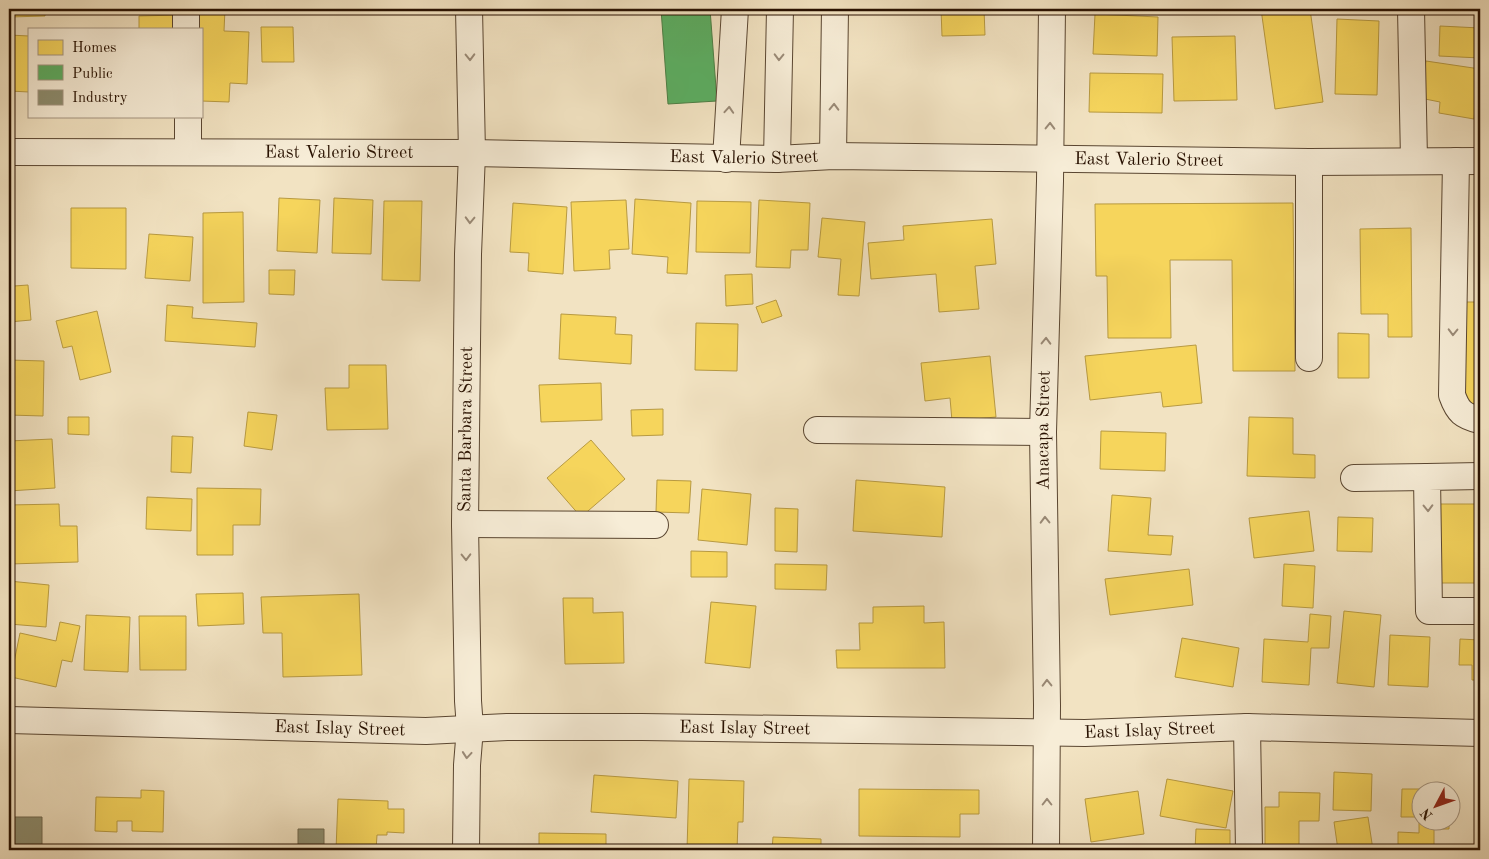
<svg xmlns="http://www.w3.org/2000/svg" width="1489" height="859" font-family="'Old Standard TT',serif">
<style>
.homes{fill:#f6d55c;stroke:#b89a41}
.public{fill:#5aae61;stroke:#4b7f44}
.industry{fill:#8c8c6e;stroke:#6e674d}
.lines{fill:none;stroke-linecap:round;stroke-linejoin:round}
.minor-casing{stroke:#5a4631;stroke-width:28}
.minor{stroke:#f7edd7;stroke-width:26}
.oneway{stroke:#9a8a77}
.labels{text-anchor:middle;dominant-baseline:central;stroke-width:5;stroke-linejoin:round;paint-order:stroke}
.street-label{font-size:18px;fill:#281101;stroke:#f7edd7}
</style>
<rect width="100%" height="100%" fill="#f2e3c2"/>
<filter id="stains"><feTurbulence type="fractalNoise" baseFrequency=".004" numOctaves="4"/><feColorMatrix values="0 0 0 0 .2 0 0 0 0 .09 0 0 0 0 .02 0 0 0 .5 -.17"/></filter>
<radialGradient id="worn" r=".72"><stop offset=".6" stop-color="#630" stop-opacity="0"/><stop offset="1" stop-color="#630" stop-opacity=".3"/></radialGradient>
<!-- homes -->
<path class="homes" d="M9,9H45V16L9,17Z
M197,9H225L224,31L249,32L247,84L230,83L229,102L201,101V29H196Z
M941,9H984L985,35L942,36Z
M1261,9H1310L1323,102L1275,109Z
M1095,14L1158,17L1157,56L1093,54Z
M177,15V29H139V16Z
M1337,19L1379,21L1377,95L1335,94Z
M1440,26L1480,28V58L1439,56Z
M261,27H293L294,62H262Z
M9,35L29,36V92L9,91Z
M1235,36L1237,100L1174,101L1172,37Z
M1426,61L1480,69L1474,119L1439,113L1440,102L1420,98Z
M1090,73L1163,74L1162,113L1089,112Z
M279,198L320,200L317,253L277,251Z
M334,198L373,200L371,254L332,253Z
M635,199L691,203L687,274L667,273L668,257L632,254Z
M626,200L629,249L609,250L610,269L574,271L571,202Z
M759,200L810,203L808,250H791L790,268L756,267Z
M384,201H422L420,281L382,280Z
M697,201L751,202L750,253L696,252Z
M513,203L567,207L563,274L528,271L529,253L510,252Z
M1293,203L1295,371H1233L1232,260H1170L1171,338H1108L1107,276H1096L1095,204Z
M71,208H126V269L71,268Z
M243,212L244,302L203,303V213Z
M822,218L865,222L859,296L838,295L841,259L818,257Z
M992,219L996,264L975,266L979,309L939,312L936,274L871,279L868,243L904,240L903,226Z
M9,226L14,286L28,285L31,320L9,322Z
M1411,228L1412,337H1388V314H1361L1360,229Z
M149,234L193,237L190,281L145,278Z
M269,270H295L294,295L269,294Z
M752,274L753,304L726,306L725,275Z
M776,300L782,316L762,323L756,307Z
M1464,302H1480V406H1463Z
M167,305L193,307L192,318L257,323L255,347L165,341Z
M97,311L111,372L80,380L72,346L63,348L56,321Z
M561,314L616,317L615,334L632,335L631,364L559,359Z
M696,323L738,324L737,371L695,370Z
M1338,333L1369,334V378H1338Z
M1196,345L1202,403L1163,407L1161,392L1090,400L1085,356Z
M990,356L996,417L952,421L950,398L925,401L921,363Z
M9,360L44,361L43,416L9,415Z
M349,365H386L388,429L327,430L325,388H349Z
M601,383L602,420L541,422L539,385Z
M663,409V435L632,436L631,410Z
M248,412L277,415L272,450L244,446Z
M68,417H89V435L68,434Z
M1249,417L1293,418V454L1315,455V478L1247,476Z
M1101,431L1166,433L1165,471L1100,469Z
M172,436L193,437L191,473L171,472Z
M52,439L55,488L9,491V441Z
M591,440L625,479L581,517L547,478Z
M657,480L691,481L689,513L656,512Z
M856,480L945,487L942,537L853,531Z
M197,488L261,489L260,525H233V555H197Z
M702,489L751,494L747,545L698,540Z
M1112,495L1151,498L1148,535L1173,536L1171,555L1108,551Z
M147,497L192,499L191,531L146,529Z
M59,504L60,526H77L78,562L9,564V505Z
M1434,504H1480V583H1434Z
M775,508L798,509L797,552L775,551Z
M1309,511L1314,551L1254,558L1249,518Z
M1338,517L1373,518L1372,552L1337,551Z
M691,551L727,552V577H691Z
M775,564L827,565L826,590L775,589Z
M1284,564L1315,566L1313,608L1282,606Z
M1189,569L1193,605L1110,615L1105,579Z
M9,581L49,585L46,627L9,624Z
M243,593L244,624L198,626L196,594Z
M359,594L362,675L283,677L282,633H263L261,597Z
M563,598H593V613L623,612L624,663L565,664Z
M711,602L756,606L750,668L705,663Z
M924,606V623L944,622L945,668H837L836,650H860L859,623H873V607Z
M1344,611L1381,615L1374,687L1337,683Z
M1310,614L1331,616L1329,648H1311L1309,685L1262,682L1264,639L1308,642Z
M86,615L130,617L128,672L84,670Z
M139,616H186V670H140Z
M60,622L80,626L72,662L62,660L56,687L11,677L20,633L56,641Z
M1390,635L1430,637L1428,687L1388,685Z
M1182,638L1239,648L1233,687L1175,677Z
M1460,639L1480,640V680H1472V665H1459Z
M1334,772L1372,774L1371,811L1333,810Z
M594,775L678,781L676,818L591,812Z
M689,779L744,781L743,822H738L737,850H687Z
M1167,779L1233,791L1226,828L1160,816Z
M859,789L979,790V814H960V837L859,836Z
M1402,789H1449V792H1422V822H1449V829H1434V848H1449V850H1398V832L1419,833V817H1401Z
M141,790L164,791L163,832L132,831V821H117V832L95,831L96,797L141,798Z
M1138,791L1144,834L1091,842L1085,799Z
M1279,792L1320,793L1319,821H1299V848H1265V807H1279Z
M338,799L388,801V809H404V833L387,832V835H377L376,850H336Z
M1368,817L1373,850H1338L1334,822Z
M1196,829L1230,830V850H1195Z
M539,833L606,834V850H539Z
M773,837L821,839V850H772Z"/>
<!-- public -->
<path class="public" d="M661,9H710L717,101L668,104Z"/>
<!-- industry -->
<path class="industry" d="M10,817H42V849H10Z
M298,829H324V850H298Z"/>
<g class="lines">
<defs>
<g id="minor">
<path d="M186,9V29"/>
<path d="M1411,9L1414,160"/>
<path d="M188,116V151"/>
<path id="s1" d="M9,152L472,153L777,159L833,156L1309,162L1480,161"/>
<path d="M833,156L835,9"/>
<path d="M726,159L735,9"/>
<path d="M777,159L780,9"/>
<path d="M1456,161L1452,395C1458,412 1463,416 1480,420"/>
<path d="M1309,162V358"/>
<path d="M817,430L1043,432"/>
<path d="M1480,476L1427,477L1429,611H1480"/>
<path d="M1354,478L1427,477"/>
<path d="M465,524L655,525"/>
<path id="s2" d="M9,720L426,731L507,727H642L1085,733L1247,727L1480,733"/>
<path d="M1247,727L1249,850"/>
<path id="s3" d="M466,850L467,765L470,728L468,701L465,524L468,254L472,153L469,9"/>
<path id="s4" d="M1046,850L1047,705L1043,432L1050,181L1052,9"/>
</g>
</defs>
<!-- minor casing -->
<use href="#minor" class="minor-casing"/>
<!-- minor -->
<use href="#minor" class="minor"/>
</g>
<!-- one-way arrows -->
<defs><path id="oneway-chevron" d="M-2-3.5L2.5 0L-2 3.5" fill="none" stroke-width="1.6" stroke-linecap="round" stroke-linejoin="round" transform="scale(1.25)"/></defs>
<g class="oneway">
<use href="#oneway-chevron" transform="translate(470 57) rotate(89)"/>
<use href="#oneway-chevron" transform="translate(779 57) rotate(91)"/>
<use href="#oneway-chevron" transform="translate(834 107) rotate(-89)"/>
<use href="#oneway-chevron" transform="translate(729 110) rotate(-86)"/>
<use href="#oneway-chevron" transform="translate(1050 126) rotate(-89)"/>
<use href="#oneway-chevron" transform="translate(470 220) rotate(92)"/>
<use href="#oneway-chevron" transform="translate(1453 332) rotate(91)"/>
<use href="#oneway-chevron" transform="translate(1046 341) rotate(-89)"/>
<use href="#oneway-chevron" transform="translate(1428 508) rotate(89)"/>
<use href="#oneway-chevron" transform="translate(1045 520) rotate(-91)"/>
<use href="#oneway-chevron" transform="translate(466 557) rotate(89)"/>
<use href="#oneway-chevron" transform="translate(1047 683) rotate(-91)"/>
<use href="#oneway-chevron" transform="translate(467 755) rotate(95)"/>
<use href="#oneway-chevron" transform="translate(1047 802) rotate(-90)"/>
</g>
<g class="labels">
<!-- street labels -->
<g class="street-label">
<text stroke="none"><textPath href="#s1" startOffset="330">East Valerio Street</textPath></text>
<text stroke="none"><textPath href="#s1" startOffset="735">East Valerio Street</textPath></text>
<text stroke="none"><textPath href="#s1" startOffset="1140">East Valerio Street</textPath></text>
<text stroke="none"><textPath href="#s4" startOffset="420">Anacapa Street</textPath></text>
<text stroke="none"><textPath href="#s3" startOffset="421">Santa Barbara Street</textPath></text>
<text stroke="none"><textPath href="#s2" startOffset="331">East Islay Street</textPath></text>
<text stroke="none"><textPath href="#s2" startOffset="736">East Islay Street</textPath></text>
<text stroke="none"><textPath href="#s2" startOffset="1141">East Islay Street</textPath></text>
</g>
</g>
<!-- margin -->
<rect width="1489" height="859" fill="none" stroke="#f2e3c2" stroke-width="30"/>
<rect x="10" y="10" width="1469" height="839" fill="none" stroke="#281101" stroke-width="2.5"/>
<rect x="15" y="15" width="1459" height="829" fill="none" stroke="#281101"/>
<!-- legend -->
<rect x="28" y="28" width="175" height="90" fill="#f7edd7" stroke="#a49581"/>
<rect x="38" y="40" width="25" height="15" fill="#f6d55c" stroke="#a49581"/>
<text x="72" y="52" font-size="15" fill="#281101">Homes</text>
<rect x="38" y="65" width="25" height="15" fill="#5aae61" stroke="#a49581"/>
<text x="72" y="78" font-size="15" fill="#281101">Public</text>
<rect x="38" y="90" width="25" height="15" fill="#8c8c6e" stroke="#a49581"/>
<text x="72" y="102" font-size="15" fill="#281101">Industry</text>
<!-- north arrow -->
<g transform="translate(1436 806) rotate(229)"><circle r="24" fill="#f7edd7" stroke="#a49581"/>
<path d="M0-4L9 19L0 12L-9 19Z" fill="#8f2418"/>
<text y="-8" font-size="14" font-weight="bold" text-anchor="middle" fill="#281101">N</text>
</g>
<rect width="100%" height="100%" filter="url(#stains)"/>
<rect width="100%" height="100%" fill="url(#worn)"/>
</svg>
